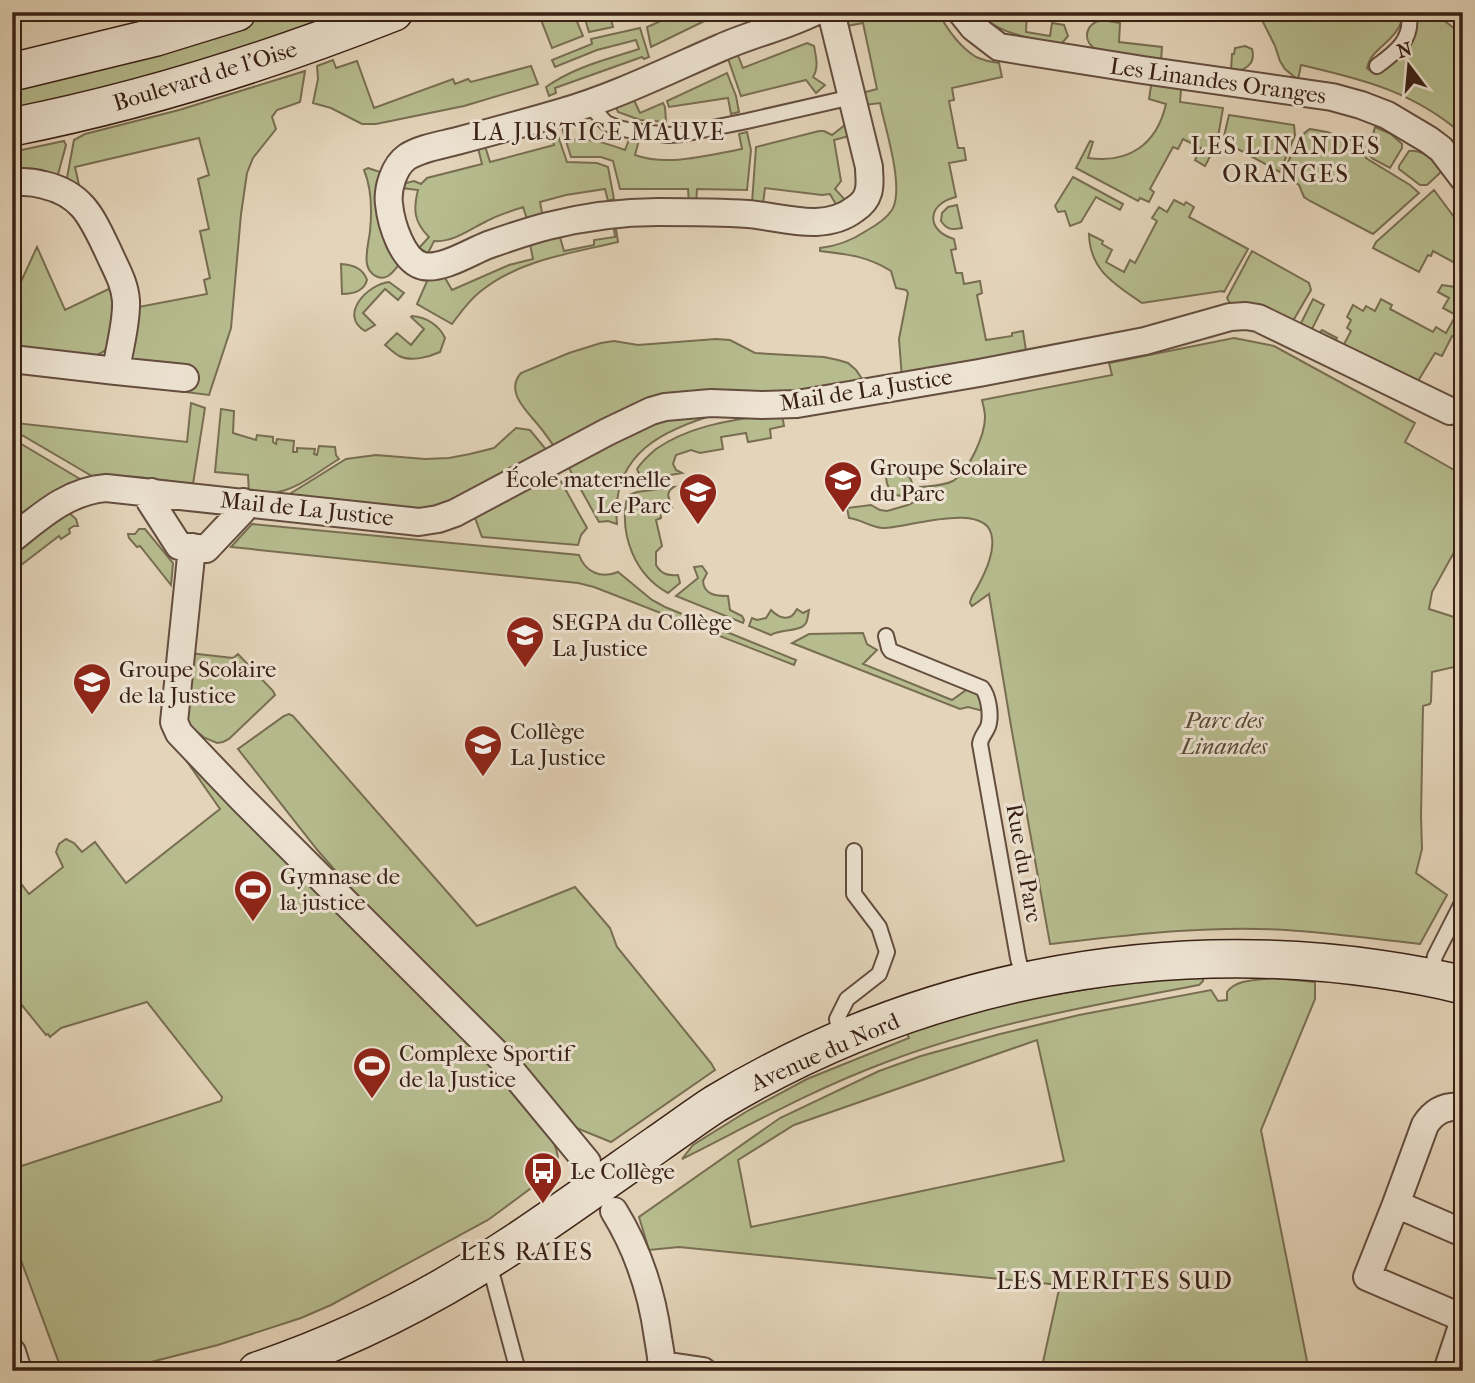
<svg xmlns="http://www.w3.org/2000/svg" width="1475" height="1383" font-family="'IM FELL French Canon',serif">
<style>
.green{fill:#b6bc8e;stroke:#786e52;stroke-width:2;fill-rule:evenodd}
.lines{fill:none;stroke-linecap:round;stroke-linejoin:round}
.lane-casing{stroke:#644d3f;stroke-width:18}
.street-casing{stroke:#644d3f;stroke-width:30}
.secondary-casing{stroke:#392016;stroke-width:40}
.lane{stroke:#ede3d2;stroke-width:14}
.street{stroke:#ede3d2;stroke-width:26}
.secondary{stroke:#ede3d2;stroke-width:37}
.labels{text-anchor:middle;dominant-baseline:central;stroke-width:6;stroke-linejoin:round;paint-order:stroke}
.street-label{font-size:23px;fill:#392016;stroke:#ede3d2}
.poi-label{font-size:23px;fill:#392016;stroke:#ede3d2;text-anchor:start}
.park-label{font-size:23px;font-style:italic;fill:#584734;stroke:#ede3d2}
.neighbourhood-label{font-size:24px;letter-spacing:2px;fill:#392016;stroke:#ede3d2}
</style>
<rect width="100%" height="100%" fill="#e4d4b9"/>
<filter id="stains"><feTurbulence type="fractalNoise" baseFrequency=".00286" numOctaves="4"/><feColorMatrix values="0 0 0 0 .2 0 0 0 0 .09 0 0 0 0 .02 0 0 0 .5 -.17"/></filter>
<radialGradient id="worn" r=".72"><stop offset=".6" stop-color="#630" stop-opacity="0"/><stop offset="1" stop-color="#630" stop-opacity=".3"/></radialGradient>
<!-- green -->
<path class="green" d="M268,12H363L302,36L12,116V82L214,30Z
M538,12H573L583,36L552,48Z
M583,12H609L613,27L589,32Z
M681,12H723L651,47L647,27Z
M843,12H938C947,29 960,47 976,57C983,60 991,62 999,63L1002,77L952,88L954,100L949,101L958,148H964L966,160L949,163L956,197C926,204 926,231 954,239L956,249L951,250L956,273H962L964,284L980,281L982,293L977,295L986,340L1012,336V333L1023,331L1027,357L902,378L899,339L908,293L906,290L896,288L891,271C867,256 847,254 820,251V248C838,246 851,241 866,231C875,226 886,219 892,210C905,188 885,128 880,103L865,105L862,93L877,89L863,23L847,26Z
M978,12H1027L1026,32L1050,36L1052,23L1064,25L1068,36L1062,43L1057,44C1032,38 996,34 978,12Z
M1255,12H1404C1399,43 1372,45 1367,68L1372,72H1379L1415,28L1416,12H1440L1438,16L1463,35V135C1415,92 1362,79 1301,65L1298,80L1285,69L1280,61L1275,46L1261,18Z
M1102,20L1120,23L1119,42L1162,47L1161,61L1097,50C1082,42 1084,24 1102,20Z
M640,28L649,57L644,59L642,57L555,88L556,93L549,96L546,87C576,66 606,60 639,49L636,40L597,50L555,67L552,60L592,44L591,39Z
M807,43L814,46C816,57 819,67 813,77L825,85L816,93L806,80L741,96L727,56L737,53L743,68Z
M1245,46L1252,49C1256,64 1245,72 1231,70L1232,54H1234L1235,48Z
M333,60L336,68L357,61L374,108L453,79L455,84L468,79L471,82L531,66L538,84L464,106L376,124H362L331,108L313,103L318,79L317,66Z
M305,71L300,102L277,110L272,117L276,129L253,158L247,173L241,214L231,328L209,395L185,392L188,366L133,360L131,356L133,308L207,294L204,280L210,278L200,231L209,229L198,179L209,175L199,138L75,167L79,185H72L66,183L74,140L85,134L179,110Z
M727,73L736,96L739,112L731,114L728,98L669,107L667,101Z
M1179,83L1181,90L1180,102L1223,108L1217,143L1205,166L1195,160L1201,148L1183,139L1178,149L1173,147L1150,189L1154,192L1149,202L1140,198L1138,201L1076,168L1090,141L1093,142L1088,158C1129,164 1157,144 1166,104L1149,99L1151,86L1153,84Z
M633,98L640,113L663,103L665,107L666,122L640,120L618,112L616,107Z
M1229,115L1294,125L1295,135L1280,172L1223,141Z
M564,124L570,140C590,138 606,143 625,150L630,137L639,140L635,155C668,167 708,155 742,149L739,134L747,132L751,150L747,190L697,189L696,205H689L688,189H620L613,161L601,157H571L561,125Z
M845,125L849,136L834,140L841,181L835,189L847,202L838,208L830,194L822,195L765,188L763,204L752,203L756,147L819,131H824L832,135Z
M555,127L567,162L597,163L608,167L614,199L608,201L605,189L566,195L540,202L543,218L528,222L523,207C512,211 501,214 491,219C473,227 454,243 434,241L428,253L419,248L429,237C414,222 413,210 418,190L402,188V184L414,181L421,184L427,178L482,164L478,148L485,146L490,162L554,145L550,129Z
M1375,127L1391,134L1402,144V148L1390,168L1373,159L1368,154Z
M1310,129L1327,132L1362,144L1365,148L1364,153L1366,158L1410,185L1419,193L1373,234L1310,201L1304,197L1299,185L1283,175C1290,160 1295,137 1310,129Z
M64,141L66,145L57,178L12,172V152Z
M1409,151C1423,149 1430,159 1440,167L1442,171L1427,185H1420L1399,169V166Z
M368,168L383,173L400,263C397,267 393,273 388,276C379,281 369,274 367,264C365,254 369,241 370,231C372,211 372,189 364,170Z
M1073,177L1123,204L1120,210L1096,197L1081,222L1070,226L1065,211L1058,212L1055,206Z
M1434,190L1463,229V258L1455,263L1433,251L1431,256L1428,255L1419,272L1373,248L1376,242Z
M1174,200L1184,205L1186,202L1194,207L1189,217L1248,249L1224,292L1222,291L1142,303C1115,284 1090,271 1089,234L1103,241L1102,244L1112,250L1106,262L1124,272L1130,260L1135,263L1157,221L1152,218L1159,207L1167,212Z
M957,205L962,228C952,230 947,230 941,221L942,213L948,207Z
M613,222H615L618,242C572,253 519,260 481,291C469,300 461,312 452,324L417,304L428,279L444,276L452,290L509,265L533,259L530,244L560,237L564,251L594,245V240L615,237Z
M37,247L65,310L115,286L118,296L109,346L103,352L93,357L12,352V301Z
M1252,251L1309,283L1311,290L1290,326L1235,312L1227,298Z
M341,264C353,265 363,268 367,280C364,291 353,294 342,294Z
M389,282L404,293L398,300L385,289L363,313L375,325L365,331C338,315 368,284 389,282Z
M1442,285L1455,287L1463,291V332L1459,339L1452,336L1442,356L1435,353L1415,386L1299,327L1313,299L1324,305L1311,331L1318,335L1322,330L1337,338L1334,344L1342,348L1351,331L1347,328L1351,320L1347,317L1353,305L1363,311L1366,306L1375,311L1381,299L1392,305L1390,309L1433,332L1436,327L1446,333L1456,315L1443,308L1449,298L1438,292Z
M412,316C426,317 439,325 445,338L440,352C429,357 411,362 399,356C394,353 390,349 385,345L397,333L411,345L424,329L411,317Z
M1234,338L1274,346L1415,423L1405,442L1463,475V536L1432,592L1429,609L1457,618L1463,623V665L1432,672L1431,701L1430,704L1423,706L1421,816L1422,849L1416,873L1447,895L1420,944C1376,939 1331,933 1286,930C1207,925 1128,935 1050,944L1011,726L989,594L972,606L970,603C971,595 976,591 979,584C986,571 994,553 992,538C989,499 906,528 884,528C871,528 861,519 849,518L847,508L871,505L880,510L887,511L908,505L916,501L920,487C930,486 943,486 953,481C969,471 985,435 985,417C985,411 983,405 982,400L1112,375L1109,363Z
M716,339L730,340L755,353L824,357L838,360L848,363L856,370L866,385L758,396L556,449C550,441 545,433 539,426C528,412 504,392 521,373L569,353L601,343L614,341L638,345Z
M191,403L205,408L193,484L138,477L116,476L97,479L15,431L16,423L187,442Z
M221,409L234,411L233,433L256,440L257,435L273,437V442L276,444L277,439L294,441L293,452H297V448L315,449L314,454L317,455L319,446L335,447L336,455L339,459C319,471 296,491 272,493C265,494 257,493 249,493L248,475L215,472Z
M724,412C666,428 610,452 617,524L608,521L599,522L565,461L638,424Z
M771,414L782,415L784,426L770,429L771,438L748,442L746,433L721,437L723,449L700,453L691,450L676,455L673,464L676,470L682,473L647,479C642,478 639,475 637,469C642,461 649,455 656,449C691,425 730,421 771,414Z
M516,428L530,430L548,452L437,508L417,509L288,495L346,459L376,455L425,459L449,458L470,454L494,448Z
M13,439L85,482L17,525L12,516Z
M554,469L587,528L581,535L578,545L482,537L474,515Z
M895,469C908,468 912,480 914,490C900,502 887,494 886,477Z
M674,487L670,490L668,495L672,508L660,510L661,518L656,520L662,546L656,552V565C661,574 668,576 678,575L680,583L668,593C635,575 619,535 627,498L629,495L637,492Z
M68,512L76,519L78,526H74L69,529L70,533L61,539L59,536L12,572V551Z
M252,524L579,555C585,572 601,579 618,572L652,600L665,607L796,660L794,665L594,587L578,583L231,547Z
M139,529H145L173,563L171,585L140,546L137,547L129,538L128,534H135Z
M702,566L707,573L703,581C704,595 716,596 728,596L730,610L742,616L744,620L743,623L676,596L698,578L694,567Z
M797,609L803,613L809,610C808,615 808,619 806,623C801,632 780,629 771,635L749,626L752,618L757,620L766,618L771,610C779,618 790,623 797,609Z
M863,633L867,644L877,650L863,664L952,700L969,688C981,693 981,699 983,711L968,707L960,709L792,643L809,634Z
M189,653L233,658L238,654L273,691L275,695L229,739L223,742L217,743L205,738L182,720Z
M289,714L293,716L477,926L575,887L610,928L617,947L711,1063L715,1070L611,1142L569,1125L452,1003L319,852L238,749L284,716Z
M179,750L478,1045L552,1139C557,1150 561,1160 554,1171L488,1220L331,1305L301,1318L218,1345L143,1364L104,1371H62L12,1236V1169L221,1101L222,1097L147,1002L61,1028L50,1037L48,1034L46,1035L12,993V877L19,881L29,894L63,867L56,852L59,844L66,839L74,843L82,852L95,842L126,883L220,809Z
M1204,971L1203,981L1199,985C1093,1005 986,1024 884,1063C814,1089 748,1126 682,1159L693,1145L749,1110L807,1079L909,1038L905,1028L966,1008Z
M1273,978L1315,982V999L1261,1130L1309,1371H1041L1060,1285L679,1247L649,1250L639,1217L780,1118L879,1071L921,1056L1000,1034L1079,1015L1211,990L1218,1001L1227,1000V992C1236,979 1258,980 1273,978ZM1037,1040L1064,1161L751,1227L738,1160L794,1125Z"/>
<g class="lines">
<defs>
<path id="lane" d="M1377,66C1395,53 1415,38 1408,12
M591,102L595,111L606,123L618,128L633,131L669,135L683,134L747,121L852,97
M886,636L889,648L891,651L982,688C988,695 991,712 989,723C988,731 981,735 980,744L1018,958L1024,981
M1431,976L1435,956L1463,901
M840,1039L837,1019L847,999L879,974L887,952L879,927L854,894V851
M484,1263L493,1278L518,1371"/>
<path id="street" d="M814,12C784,27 751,34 720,48C667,71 615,97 559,113C525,123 491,132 457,141C442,145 421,148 407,157C394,166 387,189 389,204C391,223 402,261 423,266C442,270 470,252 488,245C508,238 528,231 548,226C584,217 621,212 658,212C688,212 718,212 748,214C783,217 824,233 855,209C861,205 866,200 868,193C871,185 869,176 869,167L831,12
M961,12L973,27L999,47L1143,70L1332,97L1361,105L1387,115L1429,140L1441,149L1463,178
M12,183C23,181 34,182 44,185C83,194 92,218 108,251C115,267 125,283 126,301C127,323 119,349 116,371L12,359
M116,371L185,378
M151,492L150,501L179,546L206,549L242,511L243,502
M12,539C41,516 68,491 106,488L419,522L438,519L455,513L607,432L651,411L665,407L711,403L762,405L797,404L979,373L1145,341L1230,317L1246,316L1258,318L1450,411
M192,547L174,722L179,733L241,798L501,1058L587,1162
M1396,1204L1425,1125C1434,1111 1446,1105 1463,1107
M614,1211C638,1250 652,1293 658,1338C660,1349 662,1360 662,1371
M1463,1233L1396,1204L1367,1277L1463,1318
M12,1352L18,1371
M662,1365L703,1371
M1447,1371L1463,1323"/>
<path id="secondary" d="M12,72L156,37L237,12
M12,127C143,101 270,61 394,12
M257,1371C349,1340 434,1297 515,1243C563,1211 609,1178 656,1145C675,1132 695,1117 715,1104C914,984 1149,936 1379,969C1407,973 1435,978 1463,985"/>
</defs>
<!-- lane casing -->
<use href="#lane" class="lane-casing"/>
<!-- street casing -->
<use href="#street" class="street-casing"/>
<!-- secondary casing -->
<use href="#secondary" class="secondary-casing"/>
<!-- lane -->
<use href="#lane" class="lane"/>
<!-- street -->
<use href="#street" class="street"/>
<!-- secondary -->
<use href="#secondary" class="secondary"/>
</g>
<!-- icons -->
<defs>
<symbol id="school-pin" viewBox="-11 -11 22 30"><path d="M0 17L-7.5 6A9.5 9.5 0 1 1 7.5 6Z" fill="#8f2418" stroke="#ede3d2"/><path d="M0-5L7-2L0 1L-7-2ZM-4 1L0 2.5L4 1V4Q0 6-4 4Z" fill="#fff"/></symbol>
<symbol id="stadium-pin" viewBox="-11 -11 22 30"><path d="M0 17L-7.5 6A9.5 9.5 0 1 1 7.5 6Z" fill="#8f2418" stroke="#ede3d2"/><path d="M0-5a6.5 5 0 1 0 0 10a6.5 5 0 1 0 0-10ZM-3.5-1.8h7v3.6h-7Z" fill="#fff"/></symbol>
<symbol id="bus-pin" viewBox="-11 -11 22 30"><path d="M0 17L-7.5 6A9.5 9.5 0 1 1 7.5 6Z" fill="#8f2418" stroke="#ede3d2"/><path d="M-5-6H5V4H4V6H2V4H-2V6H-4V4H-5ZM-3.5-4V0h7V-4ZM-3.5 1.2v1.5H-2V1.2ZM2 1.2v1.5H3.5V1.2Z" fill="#fff"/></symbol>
</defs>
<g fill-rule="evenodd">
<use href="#school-pin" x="821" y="458" width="44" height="60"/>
<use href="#school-pin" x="676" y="470" width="44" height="60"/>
<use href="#school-pin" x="503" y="613" width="44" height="60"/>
<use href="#school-pin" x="70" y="660" width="44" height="60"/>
<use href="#school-pin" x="461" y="722" width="44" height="60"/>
<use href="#stadium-pin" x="231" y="867" width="44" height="60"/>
<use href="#stadium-pin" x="350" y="1044" width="44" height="60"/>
<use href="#bus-pin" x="521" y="1149" width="44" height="60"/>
</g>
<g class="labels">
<!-- street labels -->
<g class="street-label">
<text transform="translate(205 76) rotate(-17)">Boulevard de l'Oise</text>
<text transform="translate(1218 81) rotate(8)">Les Linandes Oranges</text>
<text transform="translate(866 390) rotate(-9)">Mail de La Justice</text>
<text transform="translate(307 509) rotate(6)">Mail de La Justice</text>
<text transform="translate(1024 863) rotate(80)">Rue du Parc</text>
<text transform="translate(825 1052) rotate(-24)">Avenue du Nord</text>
</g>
<!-- poi labels -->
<g class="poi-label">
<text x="870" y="467">Groupe Scolaire<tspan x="870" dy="26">du Parc</tspan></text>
<text x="671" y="479" text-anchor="end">École maternelle<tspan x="671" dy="26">Le Parc</tspan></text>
<text x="552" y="622">SEGPA du Collège<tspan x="552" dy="26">La Justice</tspan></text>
<text x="119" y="669">Groupe Scolaire<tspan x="119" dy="26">de la Justice</tspan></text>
<text x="510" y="731">Collège<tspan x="510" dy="26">La Justice</tspan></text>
<text x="280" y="876">Gymnase de<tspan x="280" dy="26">la justice</tspan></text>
<text x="399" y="1053">Complexe Sportif<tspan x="399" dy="26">de la Justice</tspan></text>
<text x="570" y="1171">Le Collège</text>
</g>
<!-- park labels -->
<g class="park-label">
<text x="1224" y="720">Parc des<tspan x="1224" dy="26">Linandes</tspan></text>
</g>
<!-- neighbourhood labels -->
<g class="neighbourhood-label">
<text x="599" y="132">LA JUSTICE MAUVE</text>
<text x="1286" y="146">LES LINANDES<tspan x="1286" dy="28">ORANGES</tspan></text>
<text x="527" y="1252">LES RAIES</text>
<text x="1115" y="1281">LES MERITES SUD</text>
</g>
</g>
<!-- margin -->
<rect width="1475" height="1383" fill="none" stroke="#e4d4b9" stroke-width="42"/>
<rect x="14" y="14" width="1447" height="1355" fill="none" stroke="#392016" stroke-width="3.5"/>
<rect x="21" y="21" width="1433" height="1341" fill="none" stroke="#392016" stroke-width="2"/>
<!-- north arrow -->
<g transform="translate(1409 66) rotate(344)" stroke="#ede3d2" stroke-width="5" paint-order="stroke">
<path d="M0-5L12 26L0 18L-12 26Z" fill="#392016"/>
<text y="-10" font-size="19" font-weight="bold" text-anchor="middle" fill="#392016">N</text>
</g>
<rect width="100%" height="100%" filter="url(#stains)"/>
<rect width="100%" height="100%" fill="url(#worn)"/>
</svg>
